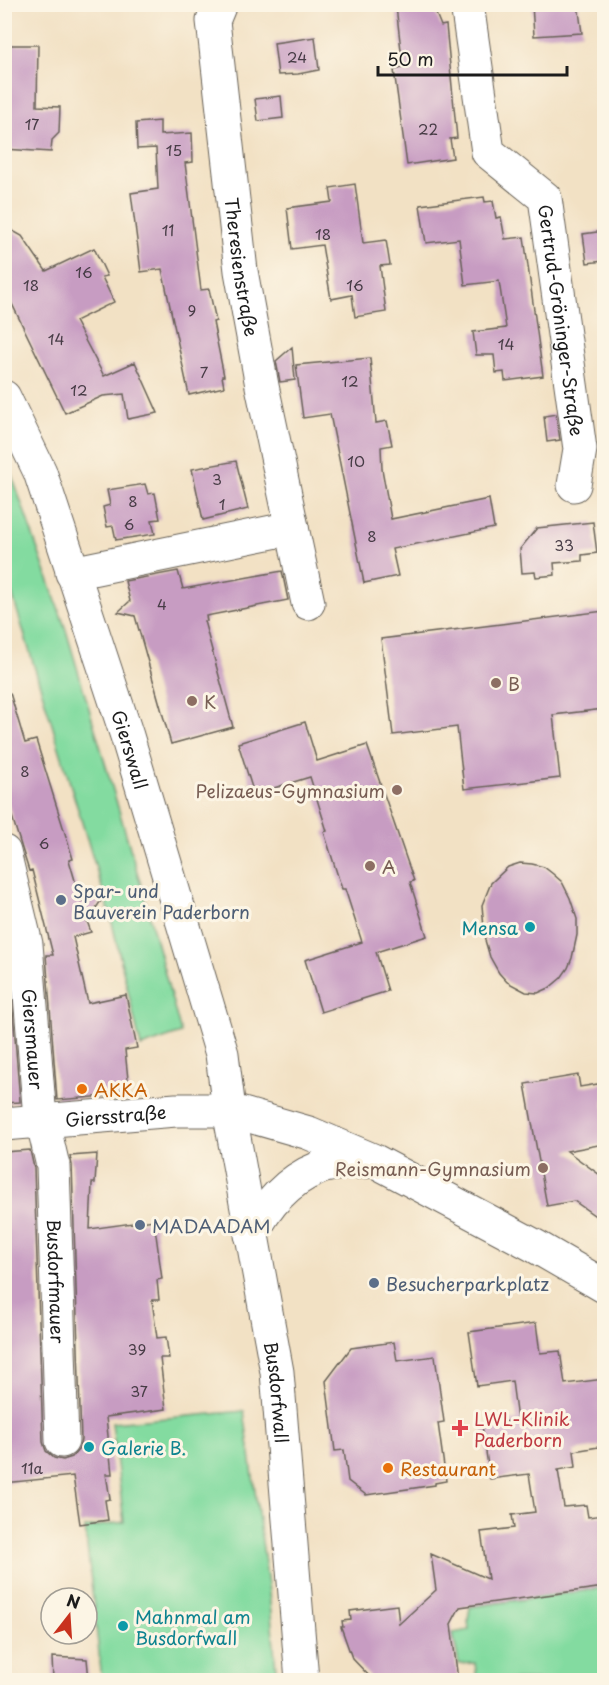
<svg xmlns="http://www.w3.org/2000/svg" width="609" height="1685" font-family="'Playpen Sans',sans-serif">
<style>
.green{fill:#83dba0;stroke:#507c5e;stroke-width:1.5}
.building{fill:#c79cc2}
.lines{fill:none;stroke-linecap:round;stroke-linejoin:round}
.minor-casing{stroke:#676157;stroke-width:35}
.major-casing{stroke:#676157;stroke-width:35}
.minor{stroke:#fff;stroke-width:33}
.major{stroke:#fff;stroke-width:33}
.education-dot{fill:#8d6e63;stroke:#fcf5e5;stroke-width:2}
.service-dot{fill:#5c6f8a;stroke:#fcf5e5;stroke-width:2}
.culture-dot{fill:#0f9aa8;stroke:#fcf5e5;stroke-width:2}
.food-dot{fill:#e8710a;stroke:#fcf5e5;stroke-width:2}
.health-dot{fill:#e0444e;stroke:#fcf5e5;stroke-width:2}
.labels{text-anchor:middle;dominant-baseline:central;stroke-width:6;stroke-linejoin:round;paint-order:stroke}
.number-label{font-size:15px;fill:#473c46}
.street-label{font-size:18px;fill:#1c1c1c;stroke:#fcf5e5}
.education-label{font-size:18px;fill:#785e54;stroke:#fcf5e5;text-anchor:start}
.service-label{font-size:18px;fill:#4e5e75;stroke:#fcf5e5;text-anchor:start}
.culture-label{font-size:18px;fill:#0d838f;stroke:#fcf5e5;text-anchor:start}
.food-label{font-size:18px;fill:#c56008;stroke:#fcf5e5;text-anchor:start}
.health-label{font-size:18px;fill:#be3a42;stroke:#fcf5e5;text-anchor:start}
</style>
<rect width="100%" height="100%" fill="#fcf5e5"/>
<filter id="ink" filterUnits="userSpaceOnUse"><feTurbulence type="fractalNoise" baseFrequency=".0167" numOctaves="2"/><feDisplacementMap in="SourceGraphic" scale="12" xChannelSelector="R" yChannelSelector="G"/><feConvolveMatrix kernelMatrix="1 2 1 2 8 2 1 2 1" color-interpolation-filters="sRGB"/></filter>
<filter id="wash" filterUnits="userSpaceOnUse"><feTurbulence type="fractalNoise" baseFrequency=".008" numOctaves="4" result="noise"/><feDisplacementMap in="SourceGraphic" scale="24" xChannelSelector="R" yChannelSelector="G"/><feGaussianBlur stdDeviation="1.35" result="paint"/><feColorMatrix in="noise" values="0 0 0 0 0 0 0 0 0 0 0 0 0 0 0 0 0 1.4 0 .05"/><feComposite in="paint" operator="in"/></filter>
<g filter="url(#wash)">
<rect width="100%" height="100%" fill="#f2e1c4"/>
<!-- green -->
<path class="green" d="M4,453L66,630L143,892L181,1033L141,1047L110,914L5,571Z
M244,1411L269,1592L277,1680H102L85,1528L124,1522L112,1423Z
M604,1588V1680H477L475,1663L459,1664L453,1633L469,1630L468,1620L470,1607Z"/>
<g id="blocks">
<!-- building -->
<path class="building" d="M407,4H432L441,26L446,25L457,138L450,139L453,158L407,165L394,70L403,68L396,6Z
M532,4H578L582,33L534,36Z
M315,37L319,70L298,74L278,75L274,43Z
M4,45H38L37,106L60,107L59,133L52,140L51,152L4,149Z
M281,96L283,118L258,121L255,99Z
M160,121V135L192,133L193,162L185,163L194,235L201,290L209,289L216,321L213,322L224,376H222L224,387L189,395L162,269L141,272L131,193L158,189L156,148L137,149L136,123Z
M355,184L363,243L386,240L390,265L380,266L386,312L355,317L352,295L331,299L322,245L292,249L287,208L332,202L330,188Z
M484,197L485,202L493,201L496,218L501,217L505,239L524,237L543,376L505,381L504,372L496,373L494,355H476L473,332L506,328L499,281L465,285L459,239L426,243L420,205Z
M4,226L22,236L46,271L94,248L107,276L102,277L114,302L75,321L104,376L135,362L158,413L128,419L124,394L103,396L65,413L12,304L4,310Z
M604,231V261L587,263L583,234Z
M292,347L295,380L280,382L276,361Z
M370,358L376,423L387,421L392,445L381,447L382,469L391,519L489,499L494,528L392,549L398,576L364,583L330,414L303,418L296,365Z
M556,414L560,440L547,442L544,416Z
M236,461L248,509L203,520L192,469Z
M145,484L148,494L155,493L160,519L152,520L155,534L116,540L113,526L107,527L103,507L110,505L107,490Z
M593,522L597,553L582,555V561L554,563L555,575L536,577L535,572L522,573L520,549L537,528Z
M178,571L183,589L282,571L288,600L206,616L207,621H204L233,727L171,744L135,616L118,612L130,601L125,581Z
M604,611V709L553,715L560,778L464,789L457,727L393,735L381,639Z
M10,693L25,743L36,740L73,859L69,860L81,901L107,892L87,921L91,932L73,937L88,1003L126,995L137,1048L125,1050L129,1089L119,1090V1095L57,1100L46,955H53L32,870L29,871L4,791V694Z
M305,722L317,761L367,745L414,881L410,882L427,936L376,952L388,991L321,1012L305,960L362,942L345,889H342L335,867L324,832L327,831L310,777L254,794L238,743Z
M520,863L532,864L544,867L553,874L562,882L570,898L577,919V935L572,958L568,968L561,978L549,988L538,993L526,992L507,982L499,973L490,957L485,940L482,905L491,883L508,867Z
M4,961H9L20,1102L4,1103Z
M578,1075L580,1087L604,1083V1144L567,1151L604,1178V1222L574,1201L547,1206L525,1084Z
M30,1150L34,1168L43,1442L46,1451L54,1458L63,1460L72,1457L79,1449L81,1440L72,1165L70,1156L97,1154L95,1183H92L90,1229L154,1220L162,1279L157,1280L159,1300H152L157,1338L166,1337L169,1358H160L166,1409L106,1417L112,1474H106L110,1499L105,1500L108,1520L80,1524L73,1476L4,1483V1152Z
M536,1323L540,1353L560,1351L565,1384L604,1379V1446L574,1451L576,1467L558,1470L564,1507L586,1505L588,1517L604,1515V1587L460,1607L451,1624L458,1680H373L352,1658L341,1627H343L342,1621L351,1620L350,1611L397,1605L399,1624L436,1590L431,1554L488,1579L481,1532L514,1528L512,1515L535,1512L529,1474L490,1479L482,1425L517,1420L512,1381L477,1386L469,1332Z
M394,1342L397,1361L435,1356L444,1422L438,1423L446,1481L435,1483V1485L366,1495L348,1481L344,1450L335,1451L326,1381L351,1348Z
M52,1657L87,1659L89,1680H53Z"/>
</g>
</g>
<g filter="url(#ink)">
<use href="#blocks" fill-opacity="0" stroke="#676157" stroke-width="1.5"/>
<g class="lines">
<defs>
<g id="minor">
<path id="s1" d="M220,4L213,21L241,271L262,386L308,603"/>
<path id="s2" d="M467,4L488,152L545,198L580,449L574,485"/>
<path d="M72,573L292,528"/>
<path id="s3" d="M4,852L26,944L39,1106L53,1166L62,1441"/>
<path id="s4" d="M4,1124L176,1110H229"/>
</g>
<g id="major">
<path id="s5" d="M4,397L40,472L127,736L222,1054L229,1110L277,1372L302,1680"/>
<path d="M229,1110L309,1133L375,1161L535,1246L604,1286"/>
<path d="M251,1235C267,1205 286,1181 319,1168C333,1162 358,1163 374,1161"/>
</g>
</defs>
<!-- minor casing -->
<use href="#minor" class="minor-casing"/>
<!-- major casing -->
<use href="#major" class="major-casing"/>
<!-- minor -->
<use href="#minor" class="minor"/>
<!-- major -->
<use href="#major" class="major"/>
</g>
</g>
<!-- markers -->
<g class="education-dot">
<circle cx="496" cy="683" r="6"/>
<circle cx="192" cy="701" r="6"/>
<circle cx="397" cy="790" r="6"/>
<circle cx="370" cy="866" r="6"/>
<circle cx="543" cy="1168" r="6"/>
</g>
<g class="service-dot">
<circle cx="61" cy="900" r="6"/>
<circle cx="140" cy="1225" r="6"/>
<circle cx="374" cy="1283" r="6"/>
</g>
<g class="culture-dot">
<circle cx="530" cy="927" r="6"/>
<circle cx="89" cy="1447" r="6"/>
<circle cx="123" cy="1626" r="6"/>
</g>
<g class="food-dot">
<circle cx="82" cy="1089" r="6"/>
<circle cx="388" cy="1468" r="6"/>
</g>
<path class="health-dot" d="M457 1419h6v6h6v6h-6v6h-6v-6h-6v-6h6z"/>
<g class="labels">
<!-- number labels -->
<g class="number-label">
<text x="297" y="56">24</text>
<text x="32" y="123">17</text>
<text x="428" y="128">22</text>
<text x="174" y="149">15</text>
<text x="168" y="229">11</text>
<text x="323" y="233">18</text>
<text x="84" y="271">16</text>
<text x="31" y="284">18</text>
<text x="355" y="284">16</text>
<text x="192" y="309">9</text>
<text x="56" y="338">14</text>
<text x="506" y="343">14</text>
<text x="204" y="371">7</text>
<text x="350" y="380">12</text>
<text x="79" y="389">12</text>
<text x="356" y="460">10</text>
<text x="217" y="478">3</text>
<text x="133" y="500">8</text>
<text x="222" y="503">1</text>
<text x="129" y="523">6</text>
<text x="372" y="535">8</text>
<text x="564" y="544">33</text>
<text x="162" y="603">4</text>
<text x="25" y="770">8</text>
<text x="44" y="842">6</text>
<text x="137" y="1348">39</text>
<text x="139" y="1390">37</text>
<text x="32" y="1467">11a</text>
</g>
<!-- street labels -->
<g class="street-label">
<text stroke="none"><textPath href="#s1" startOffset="266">Theresienstraße</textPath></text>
<text stroke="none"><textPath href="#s2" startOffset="346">Gertrud-Gröninger-Straße</textPath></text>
<text stroke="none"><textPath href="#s5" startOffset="375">Gierswall</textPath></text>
<text stroke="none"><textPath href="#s3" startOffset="190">Giersmauer</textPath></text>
<text stroke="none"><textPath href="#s4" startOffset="112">Giersstraße</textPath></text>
<text stroke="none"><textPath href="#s3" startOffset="434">Busdorfmauer</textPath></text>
<text stroke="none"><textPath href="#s5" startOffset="1036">Busdorfwall</textPath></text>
</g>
<!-- education labels -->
<g class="education-label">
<text x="508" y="683">B</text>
<text x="204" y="701">K</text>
<text x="385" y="790" text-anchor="end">Pelizaeus-Gymnasium</text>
<text x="382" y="866">A</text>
<text x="531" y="1168" text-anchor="end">Reismann-Gymnasium</text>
</g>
<!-- service labels -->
<g class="service-label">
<text x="73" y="890">Spar- und<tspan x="73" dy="21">Bauverein Paderborn</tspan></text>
<text x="152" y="1225">MADAADAM</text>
<text x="386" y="1283">Besucherparkplatz</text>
</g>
<!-- culture labels -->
<g class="culture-label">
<text x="518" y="927" text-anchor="end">Mensa</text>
<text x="101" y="1447">Galerie B.</text>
<text x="135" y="1616">Mahnmal am<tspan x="135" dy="21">Busdorfwall</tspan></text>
</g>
<!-- food labels -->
<g class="food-label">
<text x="94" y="1089">AKKA</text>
<text x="400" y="1468">Restaurant</text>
</g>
<!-- health labels -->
<g class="health-label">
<text x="474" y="1418">LWL-Klinik<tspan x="474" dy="21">Paderborn</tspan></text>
</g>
</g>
<!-- margin -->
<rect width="609" height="1685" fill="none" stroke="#fcf5e5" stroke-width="24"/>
<!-- north arrow -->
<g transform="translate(69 1616) rotate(17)"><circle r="28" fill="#fcf5e5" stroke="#a29e95" stroke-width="1.5"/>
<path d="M0-4.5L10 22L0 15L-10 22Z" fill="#c8321e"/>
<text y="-9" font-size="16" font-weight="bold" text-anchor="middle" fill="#1c1c1c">N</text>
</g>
<!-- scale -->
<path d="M378 66v9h189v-9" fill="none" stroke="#1c1c1c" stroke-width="3"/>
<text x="387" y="66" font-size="18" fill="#1c1c1c" stroke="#fcf5e5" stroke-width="4.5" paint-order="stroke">50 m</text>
</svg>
